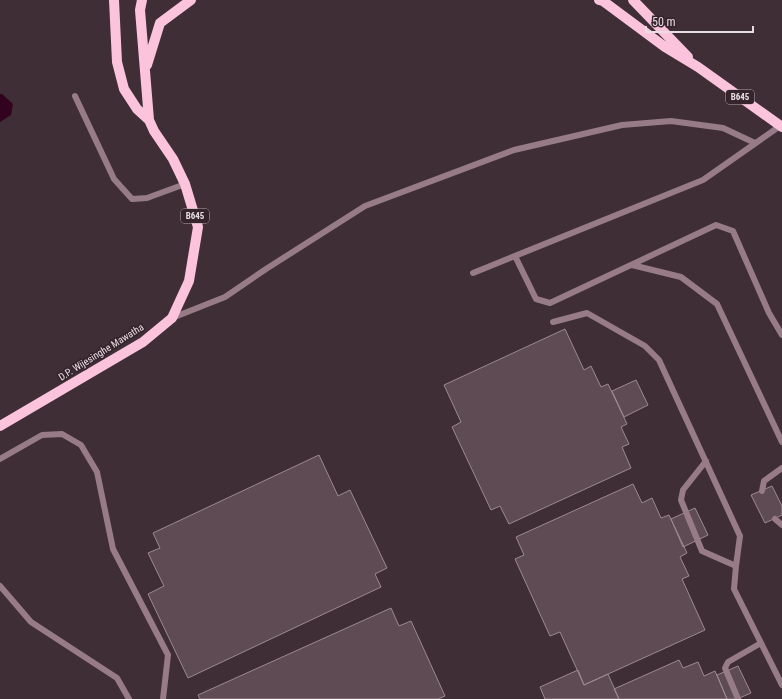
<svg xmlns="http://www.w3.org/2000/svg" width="782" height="699" font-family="'Roboto Condensed',sans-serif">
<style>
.water{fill:#33021f}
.building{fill:#5e4b53;stroke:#9e8992}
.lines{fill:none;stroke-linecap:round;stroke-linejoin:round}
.lane{stroke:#977c88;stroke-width:6}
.primary{stroke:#fcc3dd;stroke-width:10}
.labels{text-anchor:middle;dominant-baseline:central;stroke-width:3.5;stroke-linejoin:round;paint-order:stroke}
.shield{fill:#35242c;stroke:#b2a6ab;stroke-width:1}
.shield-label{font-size:9px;font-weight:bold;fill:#e8dde2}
.street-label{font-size:10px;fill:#e8dde2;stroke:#35242c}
</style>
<rect width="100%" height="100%" fill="#3f2e36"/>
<!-- water -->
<path class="water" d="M0,94H2L13,104L11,115L0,122Z"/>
<!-- building -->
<path class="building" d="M565,329L584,370L591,366L601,387L608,384L627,424L621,427L629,444L622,447L631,468L509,524L500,506L491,510L452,427L461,422L444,385Z
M636,380L648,405L624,417L612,391Z
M319,455L338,496L350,490L387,568L375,574L381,587L188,678L148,594L164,586L148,553L160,548L153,533Z
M633,484L642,503L652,498L661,518L669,515L687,553L680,557L689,576L682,579L705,630L584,685L560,632L550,636L515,559L524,555L516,537Z
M772,486L782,506V515L765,523L751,495Z
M695,508L708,535L683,547L671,519Z
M391,608L399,626L411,621L445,696L438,699H200L198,695Z
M679,660L683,668L698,662L704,676L715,671L727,699H619L614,689Z
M738,666L751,693L737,699H727L717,675Z
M578,670L584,685L608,674L619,699H545L540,687Z"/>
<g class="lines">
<!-- lane -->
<path class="lane" d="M75,96L114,179L132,199L147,198L185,184
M515,256L536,299L550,303L716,225L733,231L769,313L782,335
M632,265L681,277L717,304L782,442
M473,273L703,180L780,126
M172,318L225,297L266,269L365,206L514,150L622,125L671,121L723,128L755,143
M553,322L587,313L645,346L659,360L740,536L736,566L734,589L782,685
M0,459L42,435L62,434L81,445L97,472L113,549L168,655L163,699
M706,461L683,490L681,500L702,551L736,566
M762,491L764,481L782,468
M775,519L782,525
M0,586L31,622L117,678L129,699
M738,699L725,668L728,662L761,643"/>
<!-- primary -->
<path class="primary" d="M142,0L140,10L149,120
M599,0L603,1L665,47L698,67L782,127
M633,0L688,57
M147,65L160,23L191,0
M0,426L143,342L172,318L189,281L198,227L185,184L173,159L154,131L149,120L137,109L124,89L117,62L114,0"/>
</g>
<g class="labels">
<!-- shield labels -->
<g class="shield">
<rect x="726" y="90" width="28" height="14" rx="3"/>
<rect x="181" y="209" width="28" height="14" rx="3"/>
</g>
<g class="shield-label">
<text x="740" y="97">B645</text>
<text x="195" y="216">B645</text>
</g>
<!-- street labels -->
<g class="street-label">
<text transform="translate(101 352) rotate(-32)">D.P. Wijesinghe Mawatha</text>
</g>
</g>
<!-- scale -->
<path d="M646 26v6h107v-6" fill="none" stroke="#e8dde2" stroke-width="2"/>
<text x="652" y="26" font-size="12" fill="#e8dde2" stroke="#35242c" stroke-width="3" paint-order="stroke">50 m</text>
</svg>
